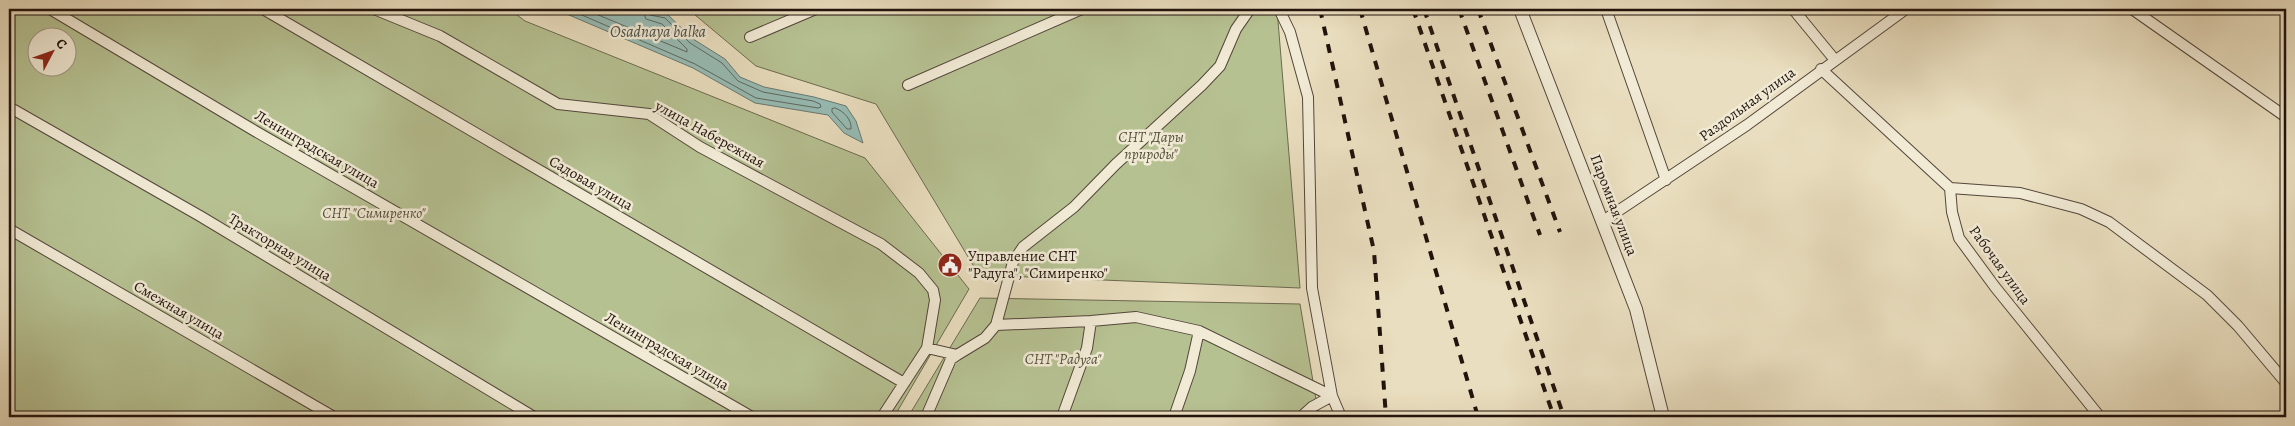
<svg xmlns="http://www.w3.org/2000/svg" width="2295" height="426" font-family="Alegreya,serif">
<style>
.green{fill:#b6c192;stroke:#6c6a50;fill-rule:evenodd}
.water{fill:#97bcb5;stroke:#687872}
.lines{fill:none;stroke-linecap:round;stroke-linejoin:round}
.shore{stroke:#5c6861;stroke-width:1}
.minor-casing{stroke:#53463a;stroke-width:12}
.tertiary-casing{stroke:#53463a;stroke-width:14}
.minor{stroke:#f1ead5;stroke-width:10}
.tertiary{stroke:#f1ead5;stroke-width:12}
.rail{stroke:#21130d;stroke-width:4;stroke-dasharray:9 9;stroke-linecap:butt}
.labels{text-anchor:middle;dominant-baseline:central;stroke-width:5;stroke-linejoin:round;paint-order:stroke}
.street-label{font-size:15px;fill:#21130d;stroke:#f1ead5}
.park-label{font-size:15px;font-style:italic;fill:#55503c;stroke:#f1ead5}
.poi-label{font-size:15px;fill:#21130d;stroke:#f1ead5;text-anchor:start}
.water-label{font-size:16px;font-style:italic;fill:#4a4e48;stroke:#f1ead5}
</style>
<rect width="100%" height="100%" fill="#e9debf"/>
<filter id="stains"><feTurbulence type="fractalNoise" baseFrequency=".004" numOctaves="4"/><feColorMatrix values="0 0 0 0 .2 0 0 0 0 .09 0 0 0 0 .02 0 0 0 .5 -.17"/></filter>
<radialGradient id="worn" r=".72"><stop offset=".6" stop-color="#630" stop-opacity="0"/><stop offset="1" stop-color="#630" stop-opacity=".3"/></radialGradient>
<!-- green -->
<path class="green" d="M9,9H509L525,21L865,158L969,289L894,417H9ZM38,38H68V68H38Z
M688,9H1277L1300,288L979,275L876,104L756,66Z
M980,298L1300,304L1319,417H908Z"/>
<!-- water -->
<path class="water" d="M555,9H632L666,13L693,39L725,59L740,77L764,87L814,97L846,106L856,121L863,143L844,133L828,115L755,103L693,68Z"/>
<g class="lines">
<!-- shore -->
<path class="shore" d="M568,9L695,64L756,98L818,108L821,107L820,104L813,101L763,92L738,81L722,63L690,43L665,18L650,15L648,9
M584,9L687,52V49L662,24L646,19L642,9
M835,108C844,111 852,120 851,129H847L832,112V109Z"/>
<defs>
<path id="minor" d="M50,9L255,131L752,417
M263,9L904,383
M374,9L440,36L558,104L649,114L700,147L881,244L919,273L933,290L935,300L927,348L882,417
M1279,9L1290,32L1308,97L1312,288L1332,396L1312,407L1301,417
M1606,9L1666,180
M1793,9L1835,60
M2132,9L2286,117
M750,37L816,9
M1821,69L1950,188L1952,212L1959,238L1995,287L2100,417
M908,85L1082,9
M9,107L200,216L534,417
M1950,188L2020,193L2081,209L2109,222L2207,295L2238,326L2286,383
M1603,221L1747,125L1906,9
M9,229L334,417
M996,325L1013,262L1023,247L1074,207L1116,164L1202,85L1220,66L1236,29L1250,9
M927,348L957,355L985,338L996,325L1091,321L1136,317L1199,331L1332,396L1341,417
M926,417L951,359L957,355
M1062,417L1087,348L1091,321
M1174,417L1190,371L1199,331"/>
<path id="tertiary" d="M1520,9L1636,309L1663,417"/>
</defs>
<!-- minor casing -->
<use href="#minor" class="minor-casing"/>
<!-- tertiary casing -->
<use href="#tertiary" class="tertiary-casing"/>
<!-- minor -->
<use href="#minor" class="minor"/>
<!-- tertiary -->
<use href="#tertiary" class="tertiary"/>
<!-- rail -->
<path class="rail" d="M1320,9L1374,251L1386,417
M1360,9L1478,417
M1413,9L1554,417
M1424,9L1564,417
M1459,9L1540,235
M1478,9L1560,232"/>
</g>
<!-- icons -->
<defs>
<symbol id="civic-disc" viewBox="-11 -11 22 22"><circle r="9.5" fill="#8f2418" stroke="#f1ead5"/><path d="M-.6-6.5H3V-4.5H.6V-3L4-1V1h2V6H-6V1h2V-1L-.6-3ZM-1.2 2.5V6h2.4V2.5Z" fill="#fff"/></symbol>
</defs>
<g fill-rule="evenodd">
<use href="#civic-disc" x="936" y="251" width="28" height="28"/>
</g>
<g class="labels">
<!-- street labels -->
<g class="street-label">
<text transform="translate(1747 104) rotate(-36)">Раздольная улица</text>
<text transform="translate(710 134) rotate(29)">улица Набережная</text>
<text transform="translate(317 149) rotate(30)">Ленинградская улица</text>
<text transform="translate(591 183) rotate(30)">Садовая улица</text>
<text transform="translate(1614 205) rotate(69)">Паромная улица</text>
<text transform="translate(280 247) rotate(31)">Тракторная улица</text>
<text transform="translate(2000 265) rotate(54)">Рабочая улица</text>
<text transform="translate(179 310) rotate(30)">Смежная улица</text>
<text transform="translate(667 351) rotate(30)">Ленинградская улица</text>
</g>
<!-- park labels -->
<g class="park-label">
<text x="1151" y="137">СНТ "Дары<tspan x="1151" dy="17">природы"</tspan></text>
<text x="374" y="213">СНТ "Симиренко"</text>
<text x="1063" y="359">СНТ "Радуга"</text>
</g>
<!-- poi labels -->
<g class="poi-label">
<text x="968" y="256">Управление СНТ<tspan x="968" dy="17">"Радуга", "Симиренко"</tspan></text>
</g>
<!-- water labels -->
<g class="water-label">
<text x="658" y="32">Osadnaya balka</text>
</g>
</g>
<!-- margin -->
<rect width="2295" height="426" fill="none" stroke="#e9debf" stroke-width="30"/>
<rect x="10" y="10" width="2275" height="406" fill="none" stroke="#21130d" stroke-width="2.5"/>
<rect x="15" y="15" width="2265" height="396" fill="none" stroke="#21130d"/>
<!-- north arrow -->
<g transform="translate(52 52) rotate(49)"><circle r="24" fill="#f1ead5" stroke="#9e9485"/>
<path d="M0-4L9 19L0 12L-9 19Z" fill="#8f2418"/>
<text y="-8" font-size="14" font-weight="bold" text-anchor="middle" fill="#21130d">С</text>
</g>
<rect width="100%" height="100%" filter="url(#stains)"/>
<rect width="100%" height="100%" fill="url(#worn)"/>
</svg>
